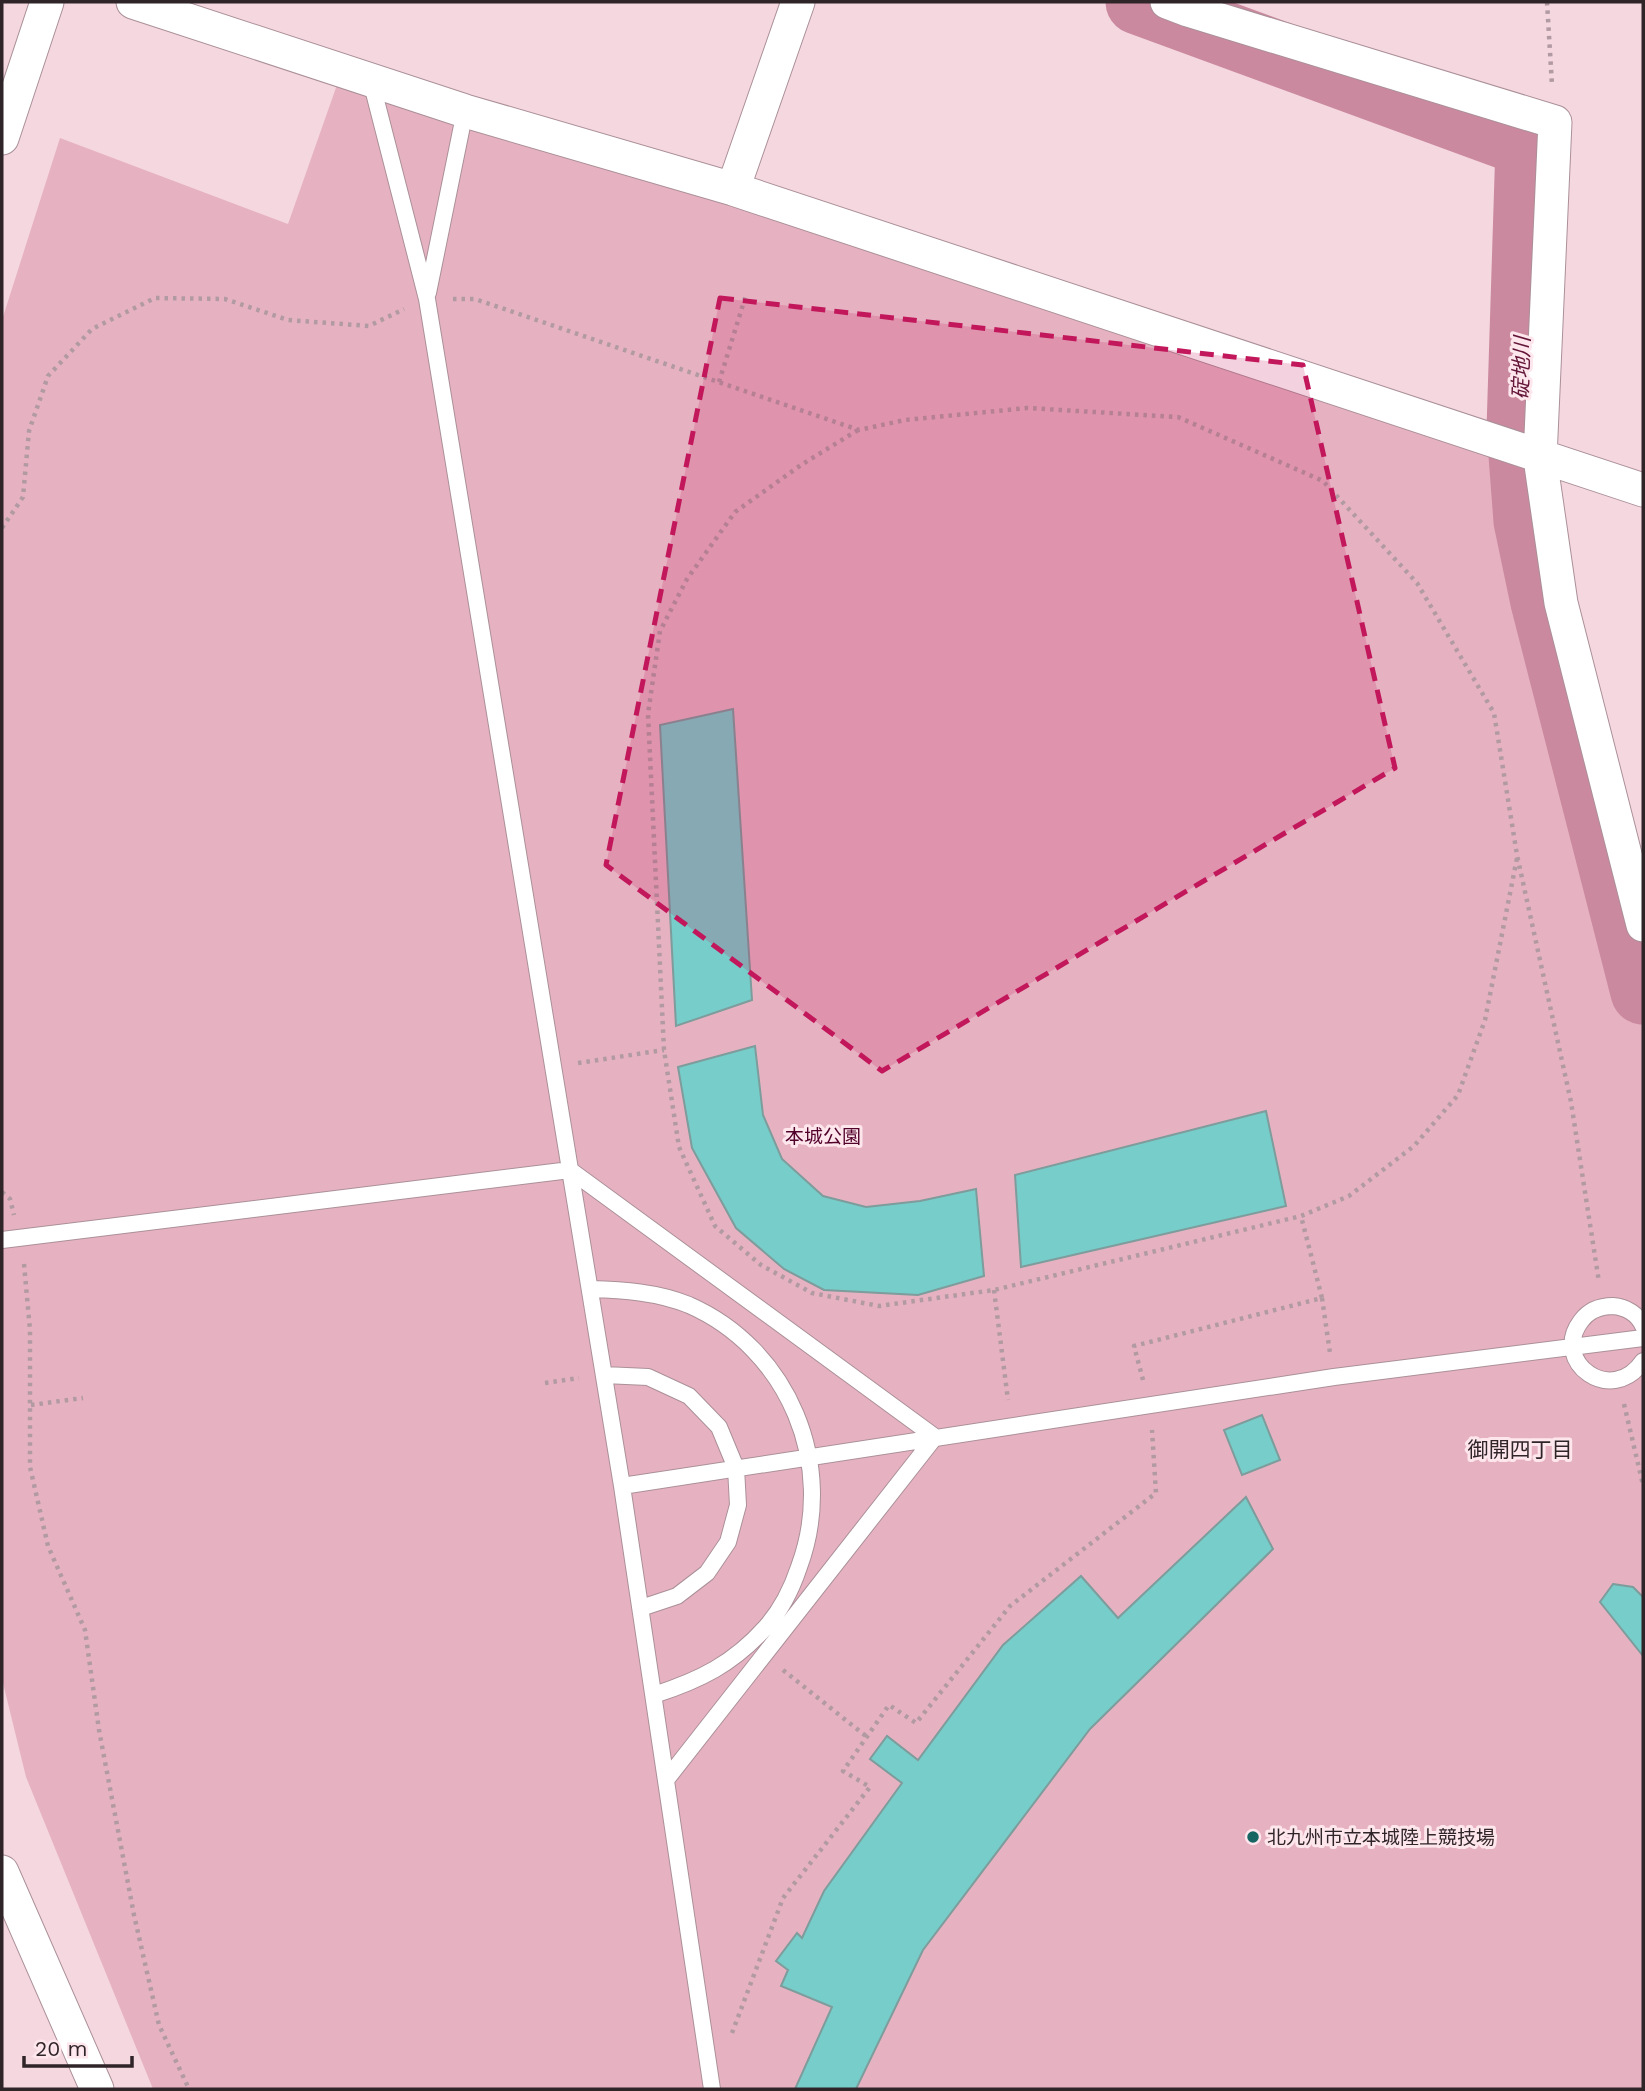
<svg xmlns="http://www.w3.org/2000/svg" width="1645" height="2091" font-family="'Work Sans','Noto Sans JP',sans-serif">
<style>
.green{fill:#e6b2c2}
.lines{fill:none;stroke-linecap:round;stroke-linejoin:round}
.river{stroke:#ca899e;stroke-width:65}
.building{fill:#77cdca;stroke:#7d9c9b;stroke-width:2}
.service-casing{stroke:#ab9098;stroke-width:18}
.minor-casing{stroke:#ab9098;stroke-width:35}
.path{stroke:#b29aa2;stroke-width:4.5;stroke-dasharray:3.5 5;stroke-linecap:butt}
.service{stroke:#fff;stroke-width:16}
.minor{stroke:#fff;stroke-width:33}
.marked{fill:#c2185b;fill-opacity:0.2;stroke:#c2185b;stroke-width:5;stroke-dasharray:14 9;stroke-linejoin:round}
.poi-dot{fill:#176563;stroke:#fee6ed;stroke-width:2.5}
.labels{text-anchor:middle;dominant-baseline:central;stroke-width:6;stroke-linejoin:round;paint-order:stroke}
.park-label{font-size:19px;fill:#51012a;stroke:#fee6ed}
.poi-label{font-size:19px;fill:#2f2428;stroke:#fee6ed;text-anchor:start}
.water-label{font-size:21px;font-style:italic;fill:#631638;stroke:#fee6ed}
.neighbourhood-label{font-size:21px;fill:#2f2428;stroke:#fee6ed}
</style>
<rect width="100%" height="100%" fill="#f5d7e0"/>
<!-- green -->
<path class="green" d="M338,82L729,203L1513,459L1519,539L1643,1014V2089H153L26,1777L2,1679V320L60,138L288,224Z"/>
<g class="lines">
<!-- river -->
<path class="river" d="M1138,2L1528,145L1519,429L1526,521L1543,602L1643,992"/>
</g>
<!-- building -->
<path class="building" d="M733,709L752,1000L676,1026L660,725Z
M755,1046L763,1115L782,1159L823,1196L866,1207L920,1201L976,1189L984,1276L918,1295L824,1290L784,1269L736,1228L692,1148L678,1067Z
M1266,1111L1286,1206L1021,1267L1015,1175Z
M1262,1415L1280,1460L1242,1475L1224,1430Z
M1246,1497L1273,1549L1090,1729L923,1950L856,2089H795L832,2007L781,1986L788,1970L776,1961L797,1933L802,1938L824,1891L902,1783L870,1759L887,1736L918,1760L1003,1645L1081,1576L1118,1618Z
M1613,1584L1633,1587L1643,1597V1656L1600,1602Z"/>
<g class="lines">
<defs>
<path id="service" d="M371,81L427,299L622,1486L712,2089
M428,293L465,111
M2,1240L570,1170L935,1437L666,1780
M590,1289C623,1290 657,1292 689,1305C789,1349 837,1465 799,1567C792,1588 781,1610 766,1627C733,1664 700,1680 654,1695
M1643,1326C1638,1314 1626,1307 1613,1306C1600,1306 1589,1310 1581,1321C1550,1362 1612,1407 1643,1361
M604,1375L648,1377L689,1396L719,1427L736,1468L738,1505L728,1542L707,1573L677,1596L641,1608
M622,1486L1334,1377L1643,1338"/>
<path id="minor" d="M133,2L465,111L733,189L1643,490
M1167,2L1188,10L1555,122L1540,458L1561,603L1643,925
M2,138L47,2
M733,189L798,2
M2,1872L97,2089"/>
</defs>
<!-- service casing -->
<use href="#service" class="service-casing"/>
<!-- minor casing -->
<use href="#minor" class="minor-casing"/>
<!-- path -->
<path class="path" d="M1547,2L1552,85
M453,299H475L859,430L905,420L1027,408L1178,417L1323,481L1417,583L1494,713L1517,855L1571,1102L1599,1282
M719,382L746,295
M858,430L801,465L735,512L687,579L660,631L648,714L664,1050L679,1147L715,1226L761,1265L812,1293L879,1306L994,1290L1301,1216L1349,1196L1414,1146L1458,1095L1485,1020L1517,858
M2,528L23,497L29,431L48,376L92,329L155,298L225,299L288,320L369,326L404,309
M578,1063L664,1050
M2,1192L10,1199L14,1215
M24,1264L30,1330V1467L48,1546L85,1630L99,1730L134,1915L159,2025L189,2089
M994,1290L1008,1400
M1322,1298L1330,1353
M1143,1380L1134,1346L1322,1298L1301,1216
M545,1383L579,1378
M1624,1404L1643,1485
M31,1405L83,1398
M783,1670L867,1737
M732,2033L783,1898L870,1787L843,1771L889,1705L916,1723L1010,1606L1156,1493L1152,1430"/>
<!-- service -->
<use href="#service" class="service"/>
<!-- minor -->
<use href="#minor" class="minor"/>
</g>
<!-- marked area -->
<path class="marked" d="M720,298L1303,365L1395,768L882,1071L606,865Z"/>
<!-- markers -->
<circle class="poi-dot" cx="1253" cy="1837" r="7"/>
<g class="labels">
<!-- park labels -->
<g class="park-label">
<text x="823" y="1136">本城公園</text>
</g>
<!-- poi labels -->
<g class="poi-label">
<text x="1267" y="1837">北九州市立本城陸上競技場</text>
</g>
<!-- water labels -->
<g class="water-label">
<text transform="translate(1521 368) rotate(-88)">碇地川</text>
</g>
<!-- neighbourhood labels -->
<g class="neighbourhood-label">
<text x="1520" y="1449">御開四丁目</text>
</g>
</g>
<!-- border -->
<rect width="1645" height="2091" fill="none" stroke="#2f2428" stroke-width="7"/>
<!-- scale -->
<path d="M24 2056v10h108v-10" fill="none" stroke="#2f2428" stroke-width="3.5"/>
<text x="35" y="2056" font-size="21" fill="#2f2428" stroke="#fee6ed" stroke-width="5" paint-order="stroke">20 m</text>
</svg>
